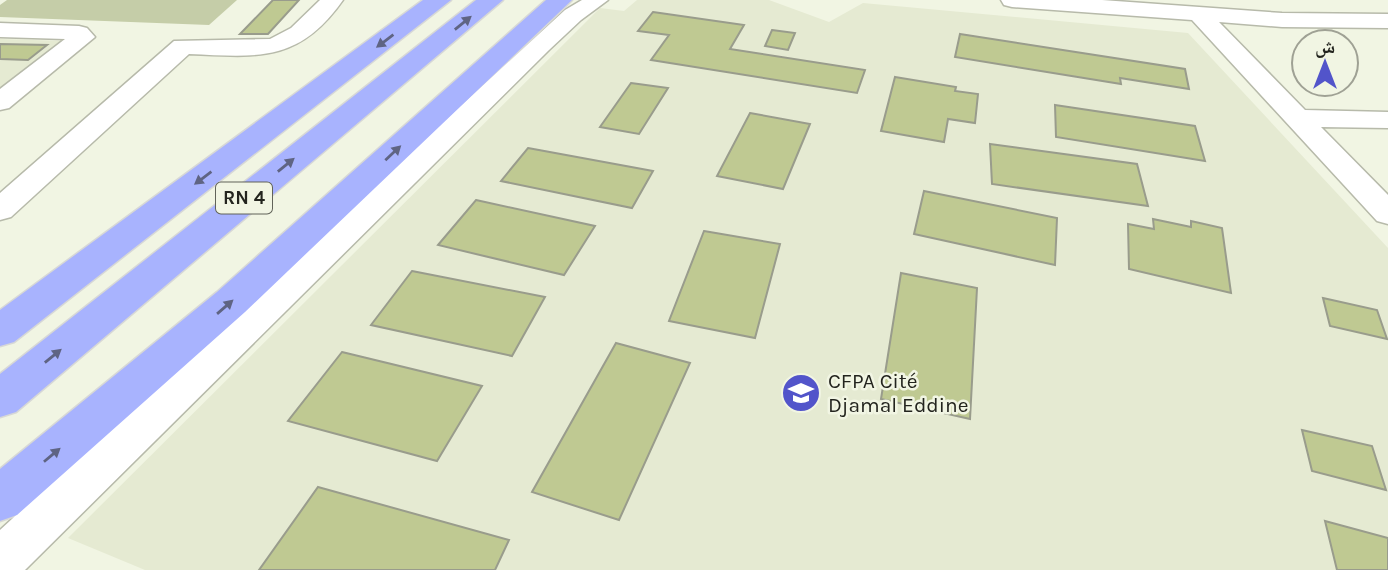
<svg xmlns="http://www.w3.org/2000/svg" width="1388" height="570" font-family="Karla,'Noto Naskh Arabic',sans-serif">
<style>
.built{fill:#e5ead2}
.green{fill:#c5cda8}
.building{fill:#bfc992;stroke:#999c8c;stroke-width:2}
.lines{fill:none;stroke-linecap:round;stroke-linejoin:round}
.minor-casing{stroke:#b7baaa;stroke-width:3}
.highway-casing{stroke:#d7d8d6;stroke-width:3}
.minor{fill:#fff;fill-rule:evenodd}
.highway{fill:#a8b3fe;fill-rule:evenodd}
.oneway{fill:#5f6483}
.labels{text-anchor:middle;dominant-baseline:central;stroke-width:5;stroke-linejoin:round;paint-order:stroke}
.shield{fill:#f1f5e3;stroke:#616359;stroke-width:2}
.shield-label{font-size:19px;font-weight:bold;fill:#23241e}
.poi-label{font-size:21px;fill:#23241e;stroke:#f1f5e3;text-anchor:start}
</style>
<rect width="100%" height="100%" fill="#f1f5e3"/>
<!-- built -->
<path class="built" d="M637,0H769L829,22L863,3L1188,33L1388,248V570H145L68,538L600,8L624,11Z
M0,39L65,41L0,88Z"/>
<!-- green -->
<path class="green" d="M7,0H237L209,25L0,17V5Z"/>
<!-- building -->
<path class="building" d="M273,0H299L268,34H240Z
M653,12L744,25L730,49L865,70L857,93L651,60L669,35L638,31Z
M772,30L795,33L788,50L765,46Z
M960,34L1185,69L1189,89L1120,78L1121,84L955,57Z
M0,44L47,45L28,60L0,59Z
M895,77L956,87L955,91L978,94L975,123L948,119L944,142L881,131Z
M631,83L668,88L639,134L600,127Z
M1055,105L1195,126L1205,161L1056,137Z
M750,113L810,124L783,189L717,176Z
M990,144L1137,164L1148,206L992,184Z
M528,148L653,171L632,208L501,181Z
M924,191L1057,218L1055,265L914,234Z
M476,200L595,226L564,275L438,245Z
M1153,219L1191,227V221L1222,228L1231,293L1129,269L1128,224L1154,229Z
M704,231L780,244L755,338L669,321Z
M412,271L545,297L512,356L371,325Z
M901,273L977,288L970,419L881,399Z
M1323,298L1377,310L1387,339L1330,326Z
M616,343L690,363L619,520L532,492Z
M342,352L482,386L437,461L288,421Z
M1302,430L1372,446L1386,490L1312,471Z
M318,487L509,540L495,570H259Z
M1325,521L1388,538V570H1337Z"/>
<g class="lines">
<defs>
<path id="minor" d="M320,0H343C299,63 258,57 189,54L11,217L0,220V193L174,41L270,39L291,28Z
M582,0H608L581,20L549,50L25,570H0V530L565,10Z
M1001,0H1102L1282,13L1388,14V28L1282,27L1219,22L1305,110L1388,112V128L1321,127L1388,195V224L1377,221L1192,20L1012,7L1004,5Z
M0,23L79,26L87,28L95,37L9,108L0,110V89L65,39L0,37Z"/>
<path id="highway" d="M423,0H451L14,342L0,346V310Z
M476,0H503L16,412L0,417V374Z
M546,0H572L245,312L17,515L0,521V469L217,292Z"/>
</defs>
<!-- minor casing -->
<use href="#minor" class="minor-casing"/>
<!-- highway casing -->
<use href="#highway" class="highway-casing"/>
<!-- minor -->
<use href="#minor" class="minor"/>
<!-- highway -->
<use href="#highway" class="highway"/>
</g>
<!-- one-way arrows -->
<defs><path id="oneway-solid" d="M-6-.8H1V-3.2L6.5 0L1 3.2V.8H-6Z" transform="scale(1.75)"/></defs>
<g class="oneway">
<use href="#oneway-solid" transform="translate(463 23) rotate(-39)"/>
<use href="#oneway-solid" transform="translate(385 41) rotate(143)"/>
<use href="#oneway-solid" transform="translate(393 153) rotate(-43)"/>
<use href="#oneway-solid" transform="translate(286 165) rotate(-39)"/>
<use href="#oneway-solid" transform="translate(203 178) rotate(143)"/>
<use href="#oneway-solid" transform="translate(225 307) rotate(-41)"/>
<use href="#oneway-solid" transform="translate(53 356) rotate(-39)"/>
<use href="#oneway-solid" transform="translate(52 455) rotate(-40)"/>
</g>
<!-- icons -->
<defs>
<symbol id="university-disc" viewBox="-11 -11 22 22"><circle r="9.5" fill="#5254ca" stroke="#f1f5e3"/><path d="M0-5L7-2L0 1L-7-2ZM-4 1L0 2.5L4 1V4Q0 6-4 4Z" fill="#fff"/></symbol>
</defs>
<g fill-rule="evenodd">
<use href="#university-disc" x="779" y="371" width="44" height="44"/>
</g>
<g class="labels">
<!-- shield labels -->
<rect class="shield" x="216" y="182.5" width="56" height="31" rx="5"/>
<g class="shield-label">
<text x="244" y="198">RN 4</text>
</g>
<!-- poi labels -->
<g class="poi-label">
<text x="828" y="381">CFPA Cité<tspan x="828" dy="24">Djamal Eddine</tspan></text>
</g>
</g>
<!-- north arrow -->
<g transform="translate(1325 63)"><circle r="33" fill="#f1f5e3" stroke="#9fa194" stroke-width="2"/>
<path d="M0-5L12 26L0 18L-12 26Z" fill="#5254ca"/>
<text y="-10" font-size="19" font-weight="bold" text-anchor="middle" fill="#23241e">ش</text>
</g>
</svg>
